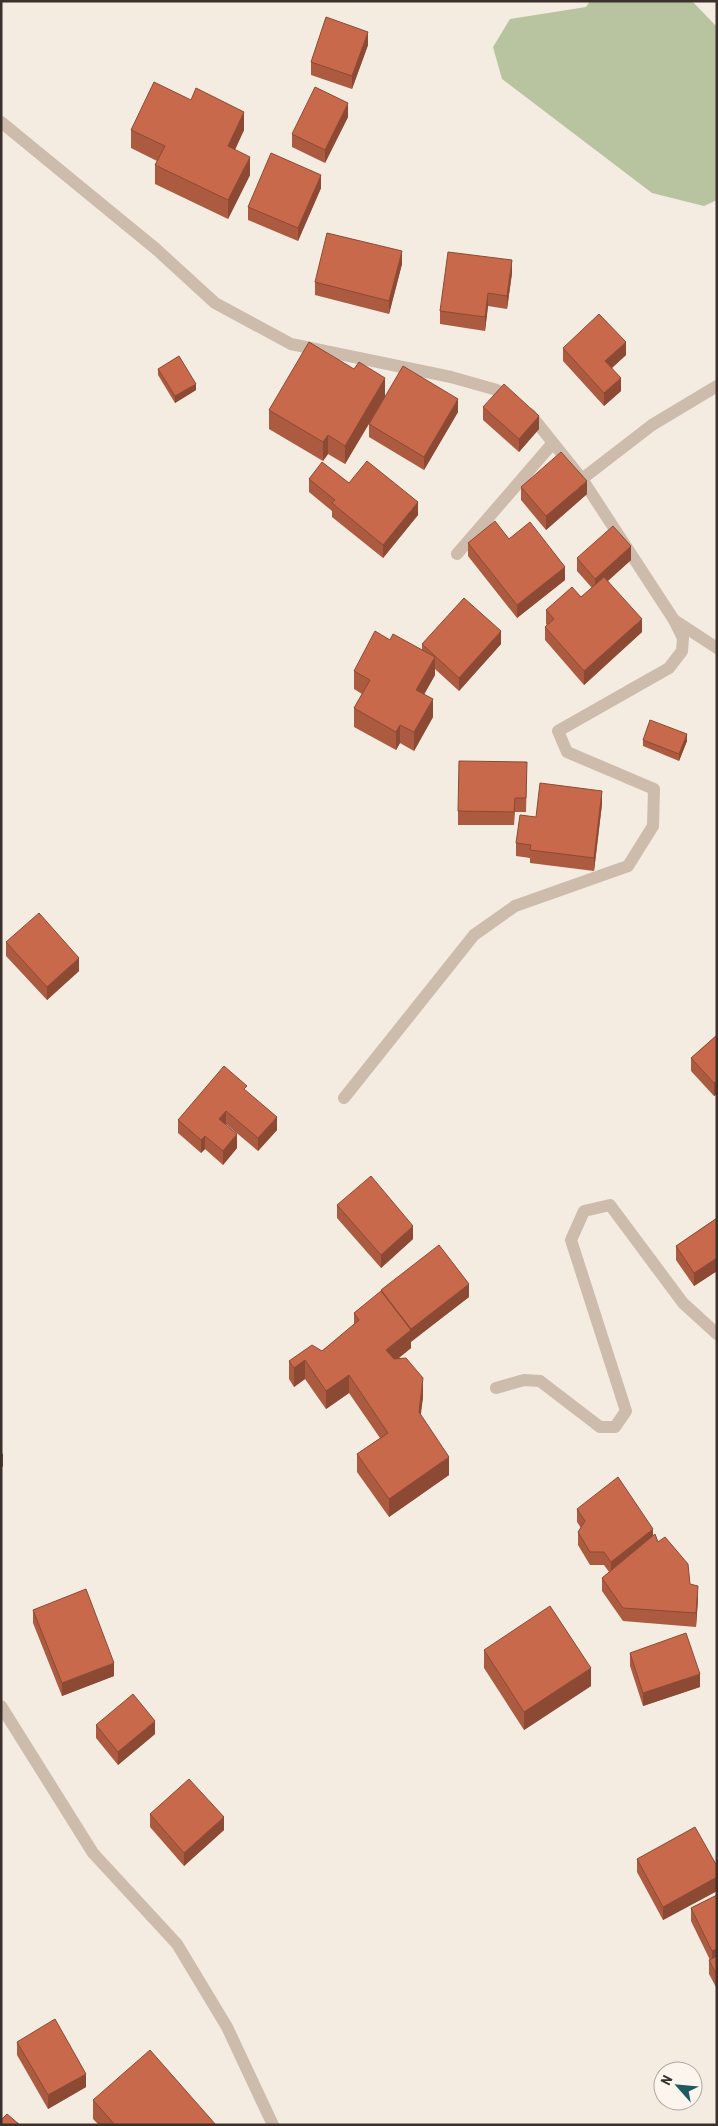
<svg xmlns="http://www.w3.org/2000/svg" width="718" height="2126" font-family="'Roboto Condensed',sans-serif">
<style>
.green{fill:#b8c4a0}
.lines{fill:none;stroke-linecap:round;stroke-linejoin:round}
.service{stroke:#cdbbac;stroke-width:12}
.minor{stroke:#cdbbac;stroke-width:12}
.wall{fill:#ac5a40}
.shaded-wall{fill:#8c4a34}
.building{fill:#c8694b;stroke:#8c4a34}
</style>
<rect width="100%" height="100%" fill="#f4ebe1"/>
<!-- green -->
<path class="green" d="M590,1H692L717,27V200L704,206L652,193L502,79L493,47L510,19L586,7Z"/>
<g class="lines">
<!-- service -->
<path class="service" d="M457,554L552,444
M344,1098L474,935L515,906L628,866L653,826L654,789L567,752L558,731L669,668L682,651L683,638L674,620"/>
<!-- minor -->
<path class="minor" d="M1,122L156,249L215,303L291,344L451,377L497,390L513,400
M530,414L582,479L674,620L717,648
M582,479L652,425L717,386
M496,1388L524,1380L540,1381L600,1427H615L626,1411L571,1240L584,1211L610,1205L683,1303L717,1334
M1,1706L93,1853L177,1944L227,2027L273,2125"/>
</g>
<!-- wall -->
<path class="wall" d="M368,45L352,89L311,75V62Z
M348,117L325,163L292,147V134Z
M131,130H244L235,150L250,175L228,219L155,184V165L157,161L131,148Z
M321,188L298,241L248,220V207Z
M402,264L389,314L315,295V282Z
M512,273L507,309L488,306L485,331L440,324V311Z
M563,348L626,355L612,368L621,391L604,406L563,361Z
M158,369L196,390L175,403L158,375Z
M385,396L458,412L424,470L369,437V424L345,464L328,454L323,461L269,429V410Z
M483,407L539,429L519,452L483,420Z
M309,479L349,483L418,515L383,558L332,517V511L309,492Z
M521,487L587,494L546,530L521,500Z
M509,539L565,580L517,618L468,556V543Z
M577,558L631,560L608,581L642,632L584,685L545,640V627L547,625L546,624V610L581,597L592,588L577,571Z
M390,640L422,650V644H501L459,691L435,669V675L424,694L433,717L414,751L400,743L396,750L354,727V708L362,694L354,689V671Z
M643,740L687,741L679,761L643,746Z
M527,775L526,812H515L514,825H458V811Z
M602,804L594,871L530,863V858L516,856V843L536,817Z
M6,942L79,971L47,1000L6,956Z
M717,1035V1094L714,1096L691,1071V1058Z
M247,1092L277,1130L258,1151L226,1124L237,1148L223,1165L205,1149L201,1153L178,1133V1120Z
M337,1205L413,1239L381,1268L337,1218Z
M717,1218V1271L694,1286L676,1260V1246Z
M381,1290L469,1297L411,1341V1348L399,1358L423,1397L420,1415L449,1475L389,1517L357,1472V1454L380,1438L349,1393L326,1409L305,1379L294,1387L289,1379V1361L322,1351L354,1325V1313L381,1292Z
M577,1509L653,1536L690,1584L698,1599L696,1627L623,1621L602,1591V1578L609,1572L604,1565H590L578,1545V1532L581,1528L577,1522Z
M33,1610L114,1676L62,1696L33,1623Z
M484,1650L591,1686L524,1730L484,1668Z
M630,1653L700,1687L643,1706L630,1666Z
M96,1725L155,1734L118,1765L96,1738Z
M150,1814L224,1830L184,1866L150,1827Z
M637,1859L717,1866V1891L663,1920L637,1872Z
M717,1895V1989L709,1974V1960H710L691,1921V1908Z
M17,2042L86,2087L48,2109L17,2055Z
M93,2100L216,2125H99L93,2119Z"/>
<!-- shaded-wall -->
<path class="shaded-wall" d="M368,32V45L352,89V76Z
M348,103V117L325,163V150Z
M244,112V130L228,164V146Z
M250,157V175L228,219V200Z
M321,175V188L298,241V228Z
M402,251V264L389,314V301Z
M512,260V273L507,309V296Z
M488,293V306L485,331V317Z
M626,342V355L605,374V361Z
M385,378V396L345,464V446Z
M621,378V391L604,406V393Z
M196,384V390L175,403V396Z
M458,399V412L424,470V457Z
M539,416V429L519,452V439Z
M328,435V454L323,461V442Z
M587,481V494L546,530V516Z
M418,502V515L383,558V545Z
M631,546V560L595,592V579Z
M565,567V580L517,618V605Z
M642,619V632L584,685V671Z
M501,631V644L459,691V678Z
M435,657V675L416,709V690Z
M433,699V717L414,751V732Z
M400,725V743L396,750V732Z
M687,734V741L679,761V754Z
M602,791V804L594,871V858Z
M79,958V971L47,1000V987Z
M717,1081V1094L714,1096V1083Z
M226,1111V1124L219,1132V1119Z
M277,1117V1130L258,1151V1138Z
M237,1134V1148L223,1165V1151Z
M205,1136V1149L201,1153V1140Z
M413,1226V1239L381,1268V1255Z
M717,1258V1271L694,1286V1273Z
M469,1284V1297L411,1342V1329Z
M411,1330V1348L386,1368V1350Z
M305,1360V1379L294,1387V1368Z
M349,1375V1393L326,1409V1391Z
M423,1378V1397L419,1430V1412Z
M3,1453V1466L1,1469V1456Z
M449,1457V1475L389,1517V1499Z
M653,1529V1542L611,1575V1562Z
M698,1586V1599L696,1627V1613Z
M114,1663V1676L62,1696V1683Z
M591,1668V1686L524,1730V1712Z
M700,1674V1687L643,1706V1693Z
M155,1721V1734L118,1765V1752Z
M224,1817V1830L184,1866V1853Z
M717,1877V1891L663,1920V1907Z
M717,1949V1962L712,1964V1951Z
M86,2074V2087L48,2109V2095Z"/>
<!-- building -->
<path class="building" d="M326,17L368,32L352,76L311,62Z
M154,82L191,100L196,88L244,112L228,146L250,157L228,200L155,165L165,146L131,130Z
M315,87L348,103L325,150L292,134Z
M271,153L321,175L298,228L248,207Z
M327,233L402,251L389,301L315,282Z
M448,252L512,260L507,296L488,293L485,317L440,311Z
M599,314L626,342L605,361L621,378L604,393L563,348Z
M309,342L354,369L359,362L385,378L345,446L328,435L323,442L269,410Z
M179,356L196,384L175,396L158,369Z
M403,366L458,399L424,457L369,424Z
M504,384L539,416L519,439L483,407Z
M561,452L587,481L546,516L521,487Z
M367,461L418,502L383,545L332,503L335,500L309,479L322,462L349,483Z
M495,521L509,539L530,522L565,567L517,605L468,543Z
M613,526L631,546L595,579L577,558Z
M604,577L642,619L584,671L545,627L554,619L546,610L572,587L581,597Z
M464,598L501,631L459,678L422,644Z
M375,631L390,640L393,634L435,657L416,690L433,699L414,732L400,725L396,732L354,708L370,680L354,671Z
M650,720L687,734L679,754L643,740Z
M459,761L527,762L526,798H515L514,812L458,811Z
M540,783L602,791L594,858L530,850L531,845L516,843L520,815L536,817Z
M39,913L79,958L47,987L6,942Z
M717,1035V1081L714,1083L691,1058Z
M224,1066L247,1086L244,1089L277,1117L258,1138L226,1111L219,1119L237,1134L223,1151L205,1136L201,1140L178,1120Z
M371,1176L413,1226L381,1255L337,1205Z
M717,1218V1258L694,1273L676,1246Z
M439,1245L469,1284L411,1329L381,1290Z
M381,1291L411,1330L386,1350L394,1359L406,1358L423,1378L419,1412L449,1457L389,1499L357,1454L388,1433L349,1375L326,1391L305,1360L294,1368L289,1361L312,1345L322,1351L359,1320L354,1313Z
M618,1477L653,1529L611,1562L604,1552H590L578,1532L585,1521L577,1509Z
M655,1534L658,1542L665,1537L688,1564L690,1584L698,1586L696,1613L623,1608L602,1578Z
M86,1589L114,1663L62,1683L33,1610Z
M550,1606L591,1668L524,1712L484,1650Z
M686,1633L700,1674L643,1693L630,1653Z
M133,1694L155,1721L118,1752L96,1725Z
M189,1779L224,1817L184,1853L150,1814Z
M695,1827L717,1866V1877L663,1907L637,1859Z
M717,1895V1949L712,1951L691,1908Z
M717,1956V1976L709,1960Z
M55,2019L86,2074L48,2095L17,2042Z
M150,2050L216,2125H115L93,2100Z
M7,2114L20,2125H1V2120Z"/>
<!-- border -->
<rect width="718" height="2126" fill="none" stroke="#3b302b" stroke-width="5"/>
<!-- north arrow -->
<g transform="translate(678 2086) rotate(297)"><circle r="24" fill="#fbf5ee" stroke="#aea6a0"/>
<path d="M0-4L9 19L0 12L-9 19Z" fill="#1f5a5e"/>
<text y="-8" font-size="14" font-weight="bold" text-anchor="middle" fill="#3b302b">N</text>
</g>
</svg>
